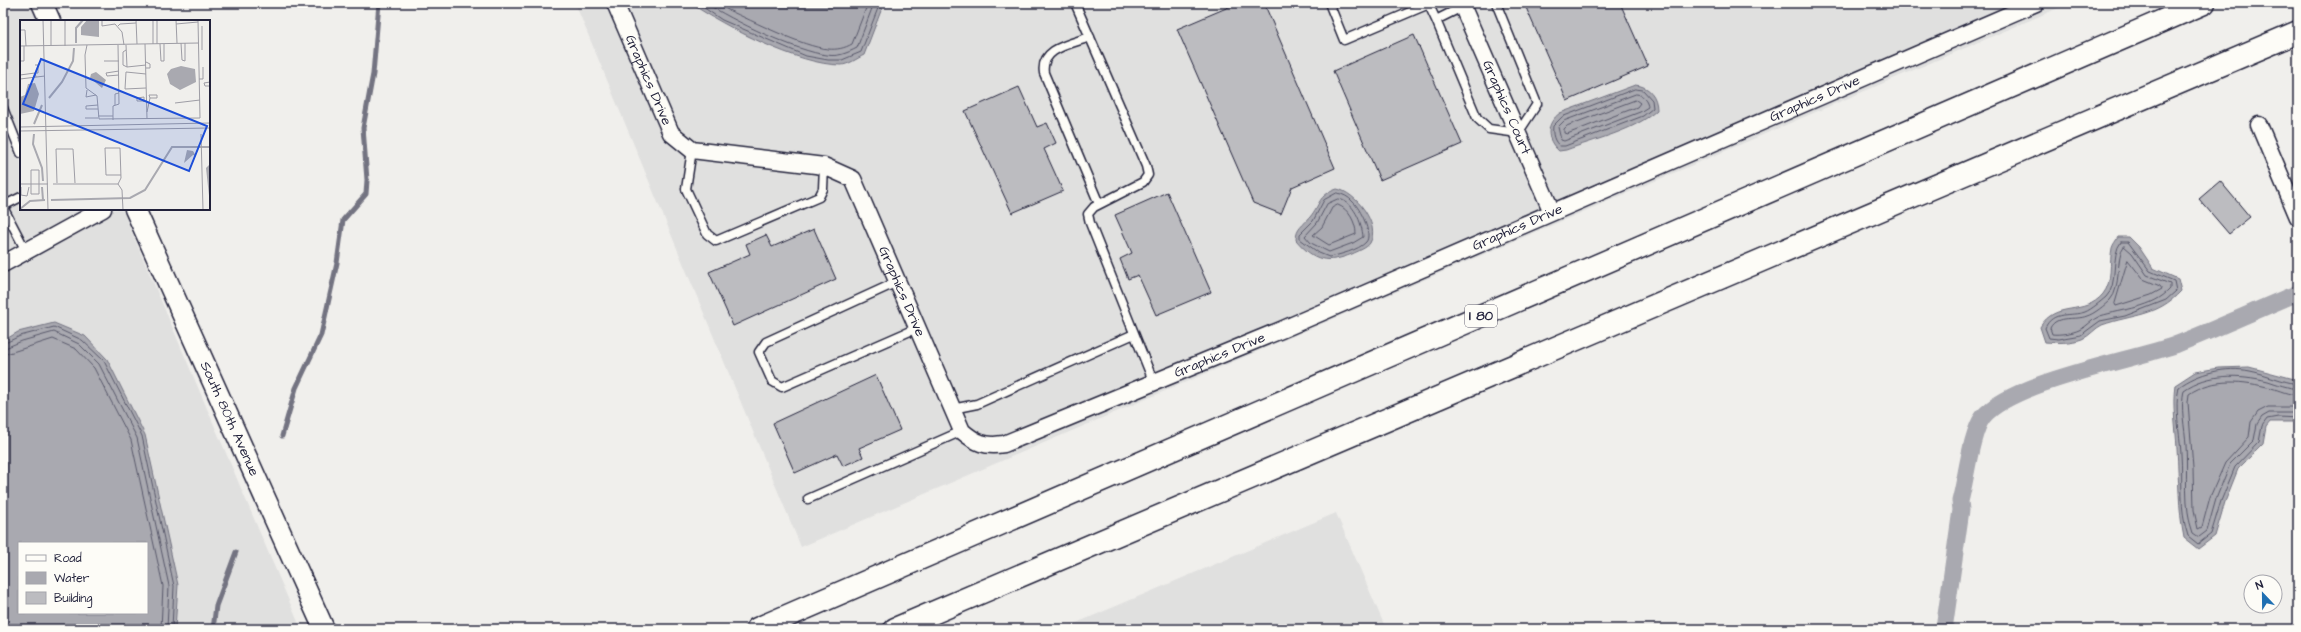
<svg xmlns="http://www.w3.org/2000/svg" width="2301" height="632" font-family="'Architects Daughter',sans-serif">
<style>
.built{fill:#e0e0df;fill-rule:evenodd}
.water{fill:#a9a9b0;stroke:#737381;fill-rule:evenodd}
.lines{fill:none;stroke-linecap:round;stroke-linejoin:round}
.shore{stroke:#58586a;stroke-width:1}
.stream{stroke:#737381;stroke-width:5}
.canal{stroke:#a9a9b0;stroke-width:17}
.building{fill:#bcbcc0;stroke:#22223b}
.service-casing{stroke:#22223b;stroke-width:11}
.minor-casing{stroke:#22223b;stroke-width:19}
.tertiary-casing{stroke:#22223b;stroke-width:23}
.motorway-casing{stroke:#22223b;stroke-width:25}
.service{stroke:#fdfcf7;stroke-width:8}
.minor{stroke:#fdfcf7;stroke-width:16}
.tertiary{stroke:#fdfcf7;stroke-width:20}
.motorway{stroke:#fdfcf7;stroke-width:22}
.labels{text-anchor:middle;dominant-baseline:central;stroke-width:3;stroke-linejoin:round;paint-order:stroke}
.shield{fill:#fdfcf7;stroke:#646373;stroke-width:1}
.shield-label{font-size:13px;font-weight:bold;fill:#22223b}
.street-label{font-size:14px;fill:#22223b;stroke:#fdfcf7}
.inset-river{fill:none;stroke:#a9a9b0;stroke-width:2}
.inset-road{fill:none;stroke:#9e9da5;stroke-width:1}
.view{fill:#1d4ed8;fill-opacity:0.15;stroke:#1d4ed8;stroke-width:2}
.inset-edge{fill:none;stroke:#22223b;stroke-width:2}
</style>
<rect width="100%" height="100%" fill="#f0efec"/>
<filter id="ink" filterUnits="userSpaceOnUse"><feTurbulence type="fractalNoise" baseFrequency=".025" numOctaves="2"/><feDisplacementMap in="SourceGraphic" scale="8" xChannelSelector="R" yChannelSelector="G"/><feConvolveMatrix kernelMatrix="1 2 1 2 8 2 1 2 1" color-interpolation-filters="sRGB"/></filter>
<g filter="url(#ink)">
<!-- built -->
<path class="built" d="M3,3H34L41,21H21V209H122L301,629H3ZM19,543H147V613H19Z
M575,3H2070L801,547Z
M1336,513L1386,629H1062Z"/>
<!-- water -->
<path class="water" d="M690,3H884L864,55C858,58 848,65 841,65C798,65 726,27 690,3Z
M1635,85C1649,86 1657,96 1657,110C1636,130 1593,140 1566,150L1559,151C1545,139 1546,123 1560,113Z
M1337,189C1355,192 1381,224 1370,243C1367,248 1358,251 1352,254C1327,264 1314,261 1296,240C1296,228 1303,226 1310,217C1321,204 1317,196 1337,189Z
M2118,237H2129L2139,247L2153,268L2178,279L2181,291C2157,317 2133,314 2102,325C2095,328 2090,336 2082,339C2071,343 2057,343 2045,342L2040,327C2056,300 2084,317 2103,294C2113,282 2109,262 2112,248C2113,244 2116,241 2118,237Z
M54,323L85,336L107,359L145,435L178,585L175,629H3V341L18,332ZM19,543H147V613H19Z
M2249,367L2298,380V422H2270L2266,427L2263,444L2238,469L2225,502L2215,536L2198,549L2184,538C2178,508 2179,479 2177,449C2176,427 2172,407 2175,385L2195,372L2218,368Z"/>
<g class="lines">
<!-- shore -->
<path class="shore" d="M697,3L722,20L806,56L828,60H842L861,52L880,3
M706,3C731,20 798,52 827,55C838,57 847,53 857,48L874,3
M717,3L728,10C753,21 803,47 828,49C837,50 845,48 852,44L868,3
M1635,89L1643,90L1652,100L1653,108L1643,116L1565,146H1560C1554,142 1552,134 1553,126L1562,117Z
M1636,94C1642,94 1648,100 1648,107L1640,112L1564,141L1561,140L1558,127L1564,121Z
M1636,100L1640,103L1637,107L1567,134L1564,133V129L1567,126Z
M1337,193C1343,194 1349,197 1353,202C1360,208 1373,234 1366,242C1359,250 1339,255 1329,257L1319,253L1300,239V234L1313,221L1324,200Z
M1338,199C1354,201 1362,223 1363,237L1353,243L1329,252L1311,243L1305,236L1317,223L1327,204Z
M1338,205C1349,209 1356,223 1356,234L1329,245L1313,235L1322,227L1332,208Z
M2121,242H2128L2150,271L2174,281L2176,291L2166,300L2125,316L2100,321L2081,335L2058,339L2049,338L2045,328C2053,310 2070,317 2085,312C2092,309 2100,302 2106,297C2119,285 2110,255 2121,242Z
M2124,246L2132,253L2147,275L2170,284V289C2153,308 2123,309 2100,316C2092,319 2087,327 2079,330C2073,333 2059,335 2052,334L2050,328C2057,314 2075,321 2087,316C2094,314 2105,305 2110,300C2122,288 2115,256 2124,246Z
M2128,260L2143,279L2160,286L2162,289L2151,295L2116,306L2115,304Z
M3,344L20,336L54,327L82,340L104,361L142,436L174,586L172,629
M3,349L22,341L54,332L79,344L99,364L137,438L169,586L167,629
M3,355L53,339L76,349L94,368L131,440L163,586L161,629
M2298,384C2282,382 2266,374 2250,371C2226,366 2198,373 2179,387C2174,409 2180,432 2181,454C2183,481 2179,510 2188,536L2198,544L2211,534L2221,501L2235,467L2259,442L2262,426L2267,419L2278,417L2298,418
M2298,389C2288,388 2277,384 2268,381C2239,374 2208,373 2184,390C2180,408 2185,427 2186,445C2188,474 2183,506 2193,533L2199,537L2207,531L2216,499L2230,464L2254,440L2257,424L2262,417L2269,413H2298
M2298,395C2289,395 2279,390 2271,388C2244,381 2214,377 2189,394L2188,402L2193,468L2194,510L2198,529L2202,527L2210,497L2225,463L2249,437L2251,422L2258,412L2268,407H2298"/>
<!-- stream -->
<path class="stream" d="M282,436L296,388L321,335L337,263L343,220L366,194L367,180L363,128L373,74L379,3
M213,629L216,606L236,552"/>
<!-- canal -->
<path class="canal" d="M1944,629L1961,510L1960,501C1966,480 1971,432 1983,417C2012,382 2129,361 2175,345C2216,329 2257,310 2298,293"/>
</g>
<!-- building -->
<path class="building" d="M1238,3H1264L1335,168L1292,187L1281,214L1253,203L1177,29Z
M1524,3H1620L1648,66L1567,101Z
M1414,35L1462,144L1380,180L1333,71Z
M1019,87L1037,127L1047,123L1056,143L1044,149L1063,191L1012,213L965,111Z
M2220,181L2250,217L2229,234L2199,199Z
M1167,192L1211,292L1156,315L1138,275L1128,279L1120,259L1132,253L1115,215Z
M814,229L836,279L733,326L709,272L750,254L746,244L766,235L772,247Z
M876,375L900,430L859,448L863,457L843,466L837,454L795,473L773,423Z"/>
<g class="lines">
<defs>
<path id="service" d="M1075,3L1146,166L1148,175L1143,182L1094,207L1088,214L1090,223L1154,383
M1329,3L1344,40L1429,4
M1428,3L1436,20
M1470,3L1436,20L1477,118L1489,129L1518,133L1537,104L1496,3
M1090,37C1071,44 1040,48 1044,73L1099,204
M3,108L21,153
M692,150L686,189L707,234L716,241L819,197L823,189L824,166
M3,206L21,197
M3,207L26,251
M897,282L766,342L759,352L772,381L782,387L917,328
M952,409L977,404L1134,334
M808,499L962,431"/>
<g id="minor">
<path id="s1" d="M615,3L671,133L692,150L824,166L853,179L962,431C976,443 985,447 1004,444L1281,330L2036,3"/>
<path id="s2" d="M1461,3L1552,212"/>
<path d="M2259,125L2298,217"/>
<path d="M3,264L103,209"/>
</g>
<g id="tertiary">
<path d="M42,3L50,21"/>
<path id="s3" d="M135,209L324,629"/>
</g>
<path id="motorway" d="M757,629L2204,3
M895,629L2298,32"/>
</defs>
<!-- service casing -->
<use href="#service" class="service-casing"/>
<!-- minor casing -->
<use href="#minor" class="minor-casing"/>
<!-- tertiary casing -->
<use href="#tertiary" class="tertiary-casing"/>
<!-- motorway casing -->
<use href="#motorway" class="motorway-casing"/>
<!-- service -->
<use href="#service" class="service"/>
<!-- minor -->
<use href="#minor" class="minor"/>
<!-- tertiary -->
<use href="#tertiary" class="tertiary"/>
<!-- motorway -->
<use href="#motorway" class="motorway"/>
</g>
</g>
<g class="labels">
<!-- shield labels -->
<rect class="shield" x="1465" y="305" width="32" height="22" rx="3"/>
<g class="shield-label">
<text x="1481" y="316">I 80</text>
</g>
<!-- street labels -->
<g class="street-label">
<text stroke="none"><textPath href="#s1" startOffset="84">Graphics Drive</textPath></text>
<text stroke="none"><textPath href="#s1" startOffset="1535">Graphics Drive</textPath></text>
<text stroke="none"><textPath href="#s2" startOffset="114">Graphics Court</textPath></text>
<text stroke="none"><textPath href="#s1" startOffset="1211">Graphics Drive</textPath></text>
<text stroke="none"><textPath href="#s1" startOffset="456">Graphics Drive</textPath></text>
<text stroke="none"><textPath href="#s1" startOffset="887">Graphics Drive</textPath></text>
<text stroke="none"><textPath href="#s3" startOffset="230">South 80th Avenue</textPath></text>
</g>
</g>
<!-- overview -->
<g transform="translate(20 20)">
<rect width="190" height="190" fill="#f0efec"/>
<path d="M67,0H79V17L61,15V7ZM161,46L175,49L176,62L160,70L150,64L147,54L151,49ZM76,52L86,60L82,68L70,58L71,54ZM15,63L19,74L14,91L0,94V77L5,75L8,64ZM167,130L173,131L176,136L173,135L164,143ZM190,144V185L186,148Z" fill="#a9a9b0"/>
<path class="inset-river" d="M56,23V8L63,0M29,78L42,62L53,41L54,28M14,104L22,85M14,114L13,124L22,148L23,161M22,167L23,180M31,180L110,178L125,170L152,127H190M0,189L10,181L25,180"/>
<path class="inset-road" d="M23,0L28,190M31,0V26M82,0V6L95,4M116,0L117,24M133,0V24M137,0V24M156,0L157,23M95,4L102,12L104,25M156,4L178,2M98,6L100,4L116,3M182,6V30M0,10H5L6,26M161,23L162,40L165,41V23M125,24L127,99M140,24L141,41H144V24M67,25L65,35L66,68L77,76L79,99L180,98L178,0M106,25L107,47L126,45M0,26L179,23M45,26V0M106,30L103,32V45L107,47M0,41H4V26M84,41H99M126,42L130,44V48H126M99,51L86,53L87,56L99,55M15,53H18V45H15M126,54L106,52L105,69L126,68M0,55L15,53L16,57M0,59L25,56M179,59H183V47M190,62L184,63L185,66H190M67,70L66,77L76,75M124,81H117V78L124,77V82M155,83L180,80M78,85L66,86V89H78M95,85V74L99,73M127,92L130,78H137V75H129L130,78M78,96H93M65,98H78M93,100V86L99,84L98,25M0,107L190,103M0,111L190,108M181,114L183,190M11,150H19V174H11ZM37,163L36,129H53L55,163M0,164H28M33,164H98L102,170L103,190M98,164L101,158L100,128H85L86,155H101M1,167V175L7,176L9,167"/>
<path class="view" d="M21,39L187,106L169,151L3,84Z"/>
<rect width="190" height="190" class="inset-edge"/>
</g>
<!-- margin -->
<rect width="2301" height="632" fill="none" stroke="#fdfcf7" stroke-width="16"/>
<rect x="8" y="8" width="2285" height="616" fill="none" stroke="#22223b" stroke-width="1.5" filter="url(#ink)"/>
<!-- legend -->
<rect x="18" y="542" width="130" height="72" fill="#fdfcf7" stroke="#a5a5ac"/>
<rect x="26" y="555" width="20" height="6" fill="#fdfcf7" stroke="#a5a5ac"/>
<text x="54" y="562" font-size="12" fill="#22223b">Road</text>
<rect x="26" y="572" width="20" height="12" fill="#a9a9b0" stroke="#a5a5ac"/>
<text x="54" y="582" font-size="12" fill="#22223b">Water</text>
<rect x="26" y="592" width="20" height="12" fill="#bcbcc0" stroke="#a5a5ac"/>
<text x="54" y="602" font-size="12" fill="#22223b">Building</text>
<!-- north arrow -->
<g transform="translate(2263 594) rotate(338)"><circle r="19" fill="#fdfcf7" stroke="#a5a5ac"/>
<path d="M0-3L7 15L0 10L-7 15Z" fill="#1f6fb2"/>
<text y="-6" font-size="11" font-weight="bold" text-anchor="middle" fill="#22223b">N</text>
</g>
</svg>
